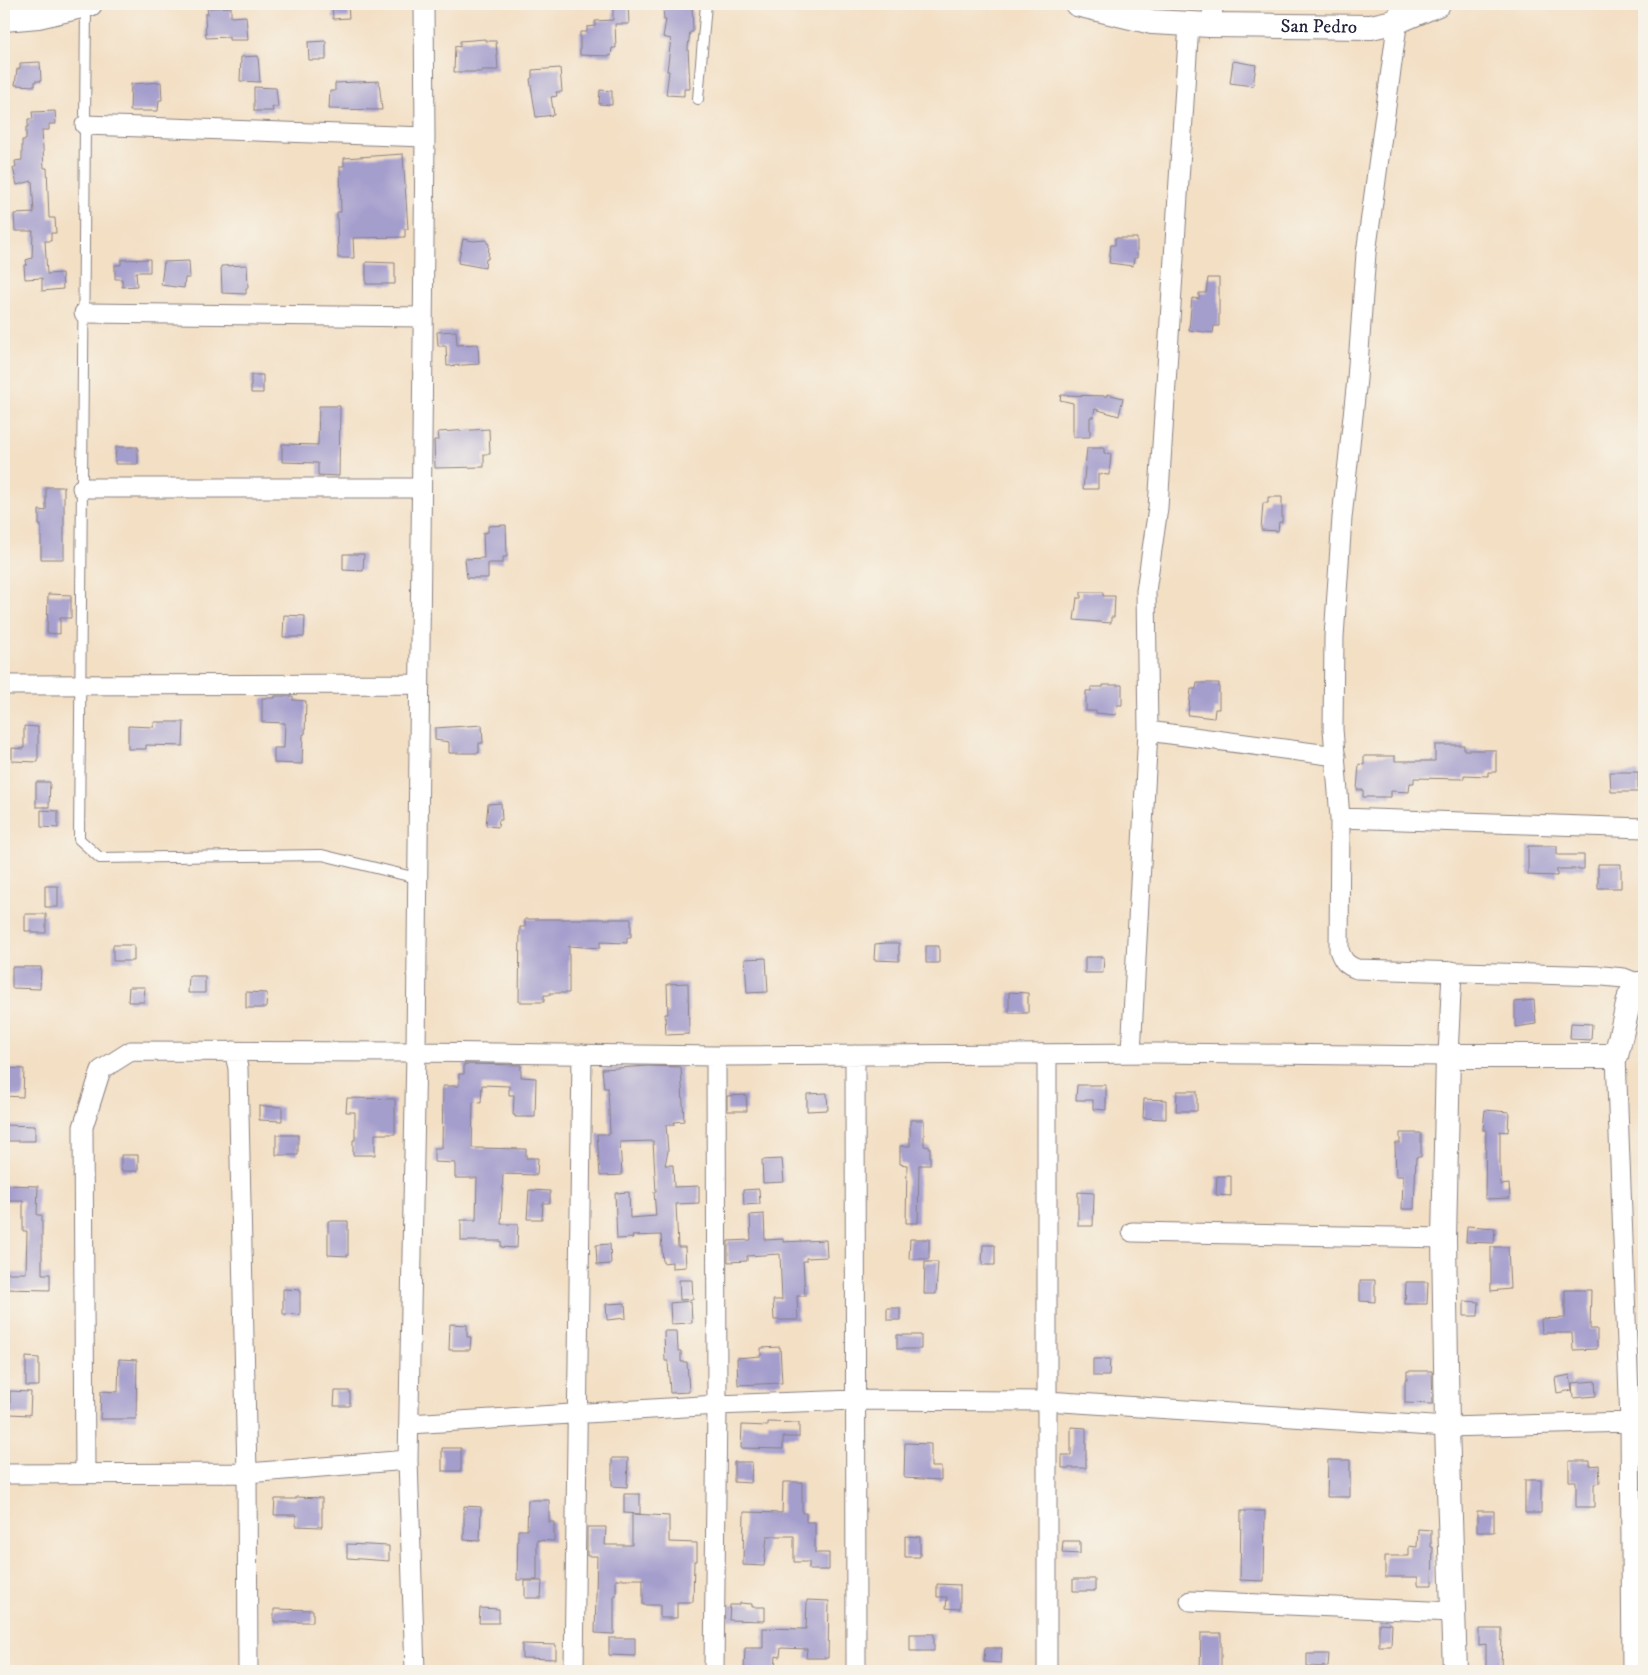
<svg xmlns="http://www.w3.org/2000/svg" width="1648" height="1675" font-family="'IM FELL DW Pica',serif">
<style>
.building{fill:#a49ecd}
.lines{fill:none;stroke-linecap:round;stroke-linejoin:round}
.service-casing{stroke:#8a8080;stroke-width:12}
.minor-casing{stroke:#8a8080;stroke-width:21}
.tertiary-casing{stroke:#8a8080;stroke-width:26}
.service{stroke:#fff;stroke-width:10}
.minor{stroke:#fff;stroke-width:19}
.tertiary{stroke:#fff;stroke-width:24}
.labels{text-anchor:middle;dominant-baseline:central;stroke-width:5;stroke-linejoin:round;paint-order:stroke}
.street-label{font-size:19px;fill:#22223b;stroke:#f7f3e8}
</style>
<rect width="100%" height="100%" fill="#f7f3e8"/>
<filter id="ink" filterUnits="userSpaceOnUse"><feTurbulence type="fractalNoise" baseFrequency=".02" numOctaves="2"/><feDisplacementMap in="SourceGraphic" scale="10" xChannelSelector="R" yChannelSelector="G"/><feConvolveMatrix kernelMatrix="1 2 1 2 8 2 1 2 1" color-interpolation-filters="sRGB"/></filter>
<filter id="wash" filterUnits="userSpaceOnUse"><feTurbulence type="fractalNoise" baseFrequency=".0096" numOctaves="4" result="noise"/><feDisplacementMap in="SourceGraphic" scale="20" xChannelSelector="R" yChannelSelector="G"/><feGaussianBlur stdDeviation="1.12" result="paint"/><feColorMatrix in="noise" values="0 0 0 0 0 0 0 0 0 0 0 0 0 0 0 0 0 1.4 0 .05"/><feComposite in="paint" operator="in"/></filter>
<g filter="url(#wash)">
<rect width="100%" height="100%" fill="#f3dfc4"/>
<g id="blocks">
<!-- building -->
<path class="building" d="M332,4H348L349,18L333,19Z
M613,4H628L629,24H615L616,48H612L611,56L580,55V32H587V27L595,26V21L613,20Z
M663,4H692L693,32H690L688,47L690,89H684V96L666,95L669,71H667L671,39L663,37L666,20H664Z
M231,7V17L246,16L248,40H229V37L206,38L205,14H208L207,8Z
M485,39V41H496L498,70H482V72H454L455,46L460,47V41Z
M326,41V60H309L308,42Z
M258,56L260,82L240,81L241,57Z
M1233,61L1256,65L1253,86L1230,83Z
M40,62L41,81H35V86L15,85L17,69H20V63Z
M560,68L562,92H556L557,96L551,97L554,115L536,117L530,79L532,78V70Z
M379,81L382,110L329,109L330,91H335V83Z
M161,82L162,100H159L158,111H130L131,84Z
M254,87L276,88L278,107H272L273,111H254Z
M600,90L612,91V105L599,104Z
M55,111L56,124H49V130H42L44,168H47L49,218H55L56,233H51V241H45L47,274L62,273L63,289L42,291V278L25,279L24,265H27L26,260L32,258L33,231H15L14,214L34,213L32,181L17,185L13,168H16L15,161L22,160V140H26V127H28V119H33L32,112Z
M403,154L408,229H405V237L353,238L354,258H338L337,212H341L340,166H344V158Z
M1115,238H1137V258H1134L1133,266L1109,263L1111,245H1115Z
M463,239L473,241L487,240V243L489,244L488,259H486L485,268L458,263Z
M150,259V272H136L137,286L122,287V279H115V265H121V260Z
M189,261L190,278H185L184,288L161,285L164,262Z
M366,262L395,263V284H366Z
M247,265L248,288H246V294L222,293L221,266Z
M1208,278H1219V326H1214L1213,333L1189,330L1192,298L1199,299V293H1206Z
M456,331L457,345L478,344L479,364L447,366L446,346H438L437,332Z
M251,375H263V393H251Z
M1107,394L1123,398L1119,416L1095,409L1093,417H1090V437H1073V403L1060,400L1061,395L1107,396Z
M319,406H340L339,476L318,475V463L282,462V444L318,445Z
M489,429L490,454H484V467L435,468L434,440H439L438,432Z
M116,447H138V464H115Z
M1087,448H1104V453L1111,454L1109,475L1098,474V489H1083Z
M46,487H64V559H41V525H39V510L46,511Z
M1268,497H1282V522H1279L1278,531L1261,530L1263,503H1268Z
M506,525L507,557H503V563H488V578H467L465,559L484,558L483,533L488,532V526Z
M343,554H364L363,571L343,570Z
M1081,592H1103V596H1115L1114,617H1111V623L1074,620L1077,598H1081Z
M48,594L71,595V618H60V634L47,633Z
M284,615L305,616L304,637H283Z
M1197,683H1219V709H1215L1214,718L1188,715L1191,689H1196Z
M1103,685H1122V705H1117L1116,715L1096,713V711H1086V691H1091V687H1103Z
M275,696H293V700L306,701L305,734H303L302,764L274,763V748H284L285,723L262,722V698H275Z
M154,722H184L183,746L146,745V749H128V726L154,727Z
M482,725L483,743H479V753H449V742L435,740V728Z
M24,726L38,727V762L12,761V748L24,749Z
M1435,745H1464V750H1496V772H1488V776L1464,775V779L1414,778V783H1410L1409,792L1391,791V797H1363V790H1357L1359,764L1364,765V756H1395V761H1435Z
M1610,772H1638V792H1611Z
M36,782H50L49,807H36Z
M501,803L502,820H499L498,827L486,826L488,804Z
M41,810L58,811V828L41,827Z
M1528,846H1557V855H1584V869H1557V876L1528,875Z
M1598,864H1621V888H1598Z
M45,886H58V907H45Z
M25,914H46V933H32V931H25Z
M525,919H631V937H627V943L600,942V948L569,946V993H550V995H544V1002H519L520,927H525Z
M886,943H899V961L874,960L875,944Z
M113,945H134V961H113Z
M926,946H939V963H926Z
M1085,957H1104L1103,973H1085Z
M766,958L768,992L747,993L745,959Z
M12,967H41L40,989L12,988Z
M189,976H205V993H188Z
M688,983L689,1034L666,1035L665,1014H668L667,984Z
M129,987H145L144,1002H128Z
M246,992L267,993L266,1008H246Z
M1009,992L1028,993V1013H1009Z
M1534,1000L1536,1024L1515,1027V1002Z
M1571,1023L1592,1024L1591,1040L1570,1039Z
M464,1064L521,1065V1077L536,1078L535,1117H515V1115H513L514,1095H509V1086L482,1085L481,1103L473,1102L472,1148L526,1149V1158H538L537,1175L503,1174L501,1224H518L517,1248L501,1247V1241H461V1220H476L477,1178H455V1163L434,1162V1148H442L443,1086H459V1074H464Z
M648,1066L681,1067L684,1121L674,1122V1125H666L668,1151L665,1165H673L674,1187L699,1186V1203L676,1204L678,1247H685L686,1267L672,1268V1262L663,1263L661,1235L632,1236L633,1238L617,1239L615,1193L629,1192L630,1218L656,1216L654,1192H656L653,1141L620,1142L622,1175L600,1176L597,1134H610L608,1088H604L602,1069Z
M4,1068L24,1069L23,1097L4,1096Z
M1077,1085H1106V1110L1093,1109V1100H1076Z
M1177,1091H1197V1111H1176Z
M827,1093L828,1110L807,1111V1094Z
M746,1095L747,1111H727V1096Z
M347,1098L395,1099V1134H375V1155H353V1140H355V1112H346Z
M1144,1099L1166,1100V1119L1143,1118Z
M259,1106L282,1107V1121L259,1120Z
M1485,1110L1509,1112L1508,1132L1500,1131V1170L1501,1185L1509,1184L1510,1198L1485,1199L1486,1130H1483Z
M910,1120H924V1146L930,1147V1165H919L918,1223H906L907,1165L900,1164V1146H910Z
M4,1125L35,1126V1141H4Z
M1400,1133H1421V1157H1416L1414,1209H1402L1403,1176H1396L1395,1143H1400Z
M276,1135H298V1155H276Z
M121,1155H138V1171H121Z
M782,1159L784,1182L763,1183L762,1160Z
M1217,1176H1231V1196L1216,1195Z
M4,1185L38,1186L37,1215H42V1274H50V1290L4,1289V1273H26L27,1231H23V1201H4Z
M759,1189L760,1204L744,1205L743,1190Z
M529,1190L550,1191V1203H543L542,1219H527Z
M1078,1192L1094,1193L1093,1226H1078Z
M764,1214L765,1240L783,1239V1242L826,1240L827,1257L806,1258V1261H803L805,1296H797L798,1320H774L773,1300H782L780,1254L747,1256V1261L728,1262V1241L751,1240L750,1215Z
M328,1221H348V1256L328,1255Z
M1467,1226L1495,1228L1494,1243L1466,1242Z
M910,1239H929V1259H909Z
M610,1244L611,1264L597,1265L596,1245Z
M983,1245H995V1265H982Z
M1491,1247H1508L1510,1289L1491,1291Z
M925,1262H938L936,1294H924Z
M679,1280H692L693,1299L680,1300Z
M1360,1280H1375V1302L1360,1301Z
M1406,1282H1428L1427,1304H1405Z
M283,1289L300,1290V1315L283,1314Z
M1565,1290H1591L1590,1329H1597V1349L1573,1350L1572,1333H1542L1541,1319L1565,1318Z
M691,1301L692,1323L671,1324L670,1303Z
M1464,1301L1479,1302L1478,1316H1464Z
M625,1303L626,1318L607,1320L606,1304Z
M887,1308H900V1320H887Z
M450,1324L467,1325V1337H471L470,1350H449Z
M664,1331H677L678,1351H681V1362H687L689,1392L670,1393L668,1361H665Z
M897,1335H921V1349H897Z
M780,1347L782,1383L738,1385L737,1358L761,1356V1348Z
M26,1357L39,1358V1386H26Z
M119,1359L137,1360L136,1419H100L101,1391L118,1392Z
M1093,1359H1110L1109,1376H1093Z
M1407,1371H1432L1433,1404L1405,1403V1380H1407Z
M1570,1375L1572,1390L1557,1393L1555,1378Z
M1595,1381L1596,1396L1573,1398L1572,1383Z
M10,1391L31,1392L30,1415L10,1414Z
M335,1391H350V1406H334Z
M768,1422L799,1423V1437H783V1449L741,1448L742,1425L768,1426Z
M1071,1427L1086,1428V1468H1062V1455H1071Z
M905,1443L931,1444V1467H941V1480L904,1478Z
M442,1448H461V1471H442Z
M612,1458H628L627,1487L612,1486Z
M1328,1460H1350V1497H1327Z
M1569,1461H1590V1466L1599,1465L1600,1483L1594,1484V1507H1576V1481H1569Z
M734,1462H752L751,1483L734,1482Z
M1525,1480H1541V1513H1525Z
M783,1482H802V1513H806V1522H815V1553H829V1570H809V1562H794V1536H767L764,1566L743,1565L744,1512L782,1513Z
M624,1494H640V1514L624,1513Z
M296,1497L322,1498V1527L296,1526V1515H274L275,1499H296Z
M528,1500H549V1522H554V1541L537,1540V1580H517L518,1530H527Z
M464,1506L481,1507L480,1541L464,1540Z
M1241,1511H1265L1264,1581L1240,1580Z
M1477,1511H1494V1532H1477Z
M632,1514L669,1516V1542L697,1543V1561H694L693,1602H677V1618H660V1605H643V1579H616V1596H614V1634L595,1633L597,1556H587V1527H606L605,1545H632Z
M1418,1529L1431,1530V1547H1433L1432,1585H1418V1577H1385V1556H1409V1546L1417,1547Z
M905,1536L920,1537V1557H905Z
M1063,1541H1080V1554L1062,1553Z
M347,1544L389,1546V1561L347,1558Z
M1073,1579H1095V1591H1073Z
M525,1581H542L541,1598H525Z
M937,1584L960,1585V1609L946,1608L947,1597H937Z
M807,1600L829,1601L828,1658H806L807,1649L781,1648L780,1657L776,1656L775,1671H744L745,1648H763V1628L806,1629Z
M740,1603L752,1604V1607H765V1621L729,1620L730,1605H740Z
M480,1608L499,1609V1623H479Z
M274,1609L313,1610V1622H274Z
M1379,1623L1392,1624L1391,1646H1379Z
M1479,1629H1502L1501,1671H1486V1644L1479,1645Z
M1201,1633H1221V1671L1200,1670Z
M910,1634H934V1651H910Z
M609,1638H635V1656L609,1655Z
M522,1644L556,1645V1659L522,1658Z
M985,1648H1002L1001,1663L984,1662Z
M1307,1654H1329L1328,1667L1307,1666Z"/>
</g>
</g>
<g filter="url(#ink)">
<use href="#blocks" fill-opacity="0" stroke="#8a8080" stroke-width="1"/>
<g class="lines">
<defs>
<path id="service" d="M86,5L79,839L100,858L322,855L417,878
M698,99L706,4"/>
<path id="minor" d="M1400,4L1366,253L1357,379L1342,518L1334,637L1333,729L1340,818L1339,950C1343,961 1346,965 1357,969L1603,976L1624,978L1639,984
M1210,25L1214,4
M85,125L425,137
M84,313L423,317
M82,488H421
M4,685L419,684
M1148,731L1336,756
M1340,818L1644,828
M234,1051L238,1068L247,1473L248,1671
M1131,1053L1148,731L1146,591L1158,508L1189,24
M1047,1054V1671
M855,1055L856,1671
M1616,1056L1630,1422L1632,1671
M1132,1232L1444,1238
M409,1424L717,1405L856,1400L1047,1401L1447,1427L1630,1422
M85,1473L83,1127L101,1070L131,1051L416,1052L716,1056L1156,1053L1448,1056L1452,971
M4,1474L247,1473L408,1460
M1190,1601L1453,1612
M415,1671L408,1460L416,1052L425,137L424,4
M574,1671L582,1054
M714,1671L717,1405L716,1056"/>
<g id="tertiary">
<path id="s1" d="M1077,4L1152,22L1210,25L1371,27L1398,21L1438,4"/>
<path d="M4,19L38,16L90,4"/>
<path d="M1455,1671L1447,1427L1444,1238L1448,1056H1616L1630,996L1639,984L1644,985"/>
</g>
</defs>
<!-- service casing -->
<use href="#service" class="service-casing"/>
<!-- minor casing -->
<use href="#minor" class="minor-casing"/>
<!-- tertiary casing -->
<use href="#tertiary" class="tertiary-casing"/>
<!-- service -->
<use href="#service" class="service"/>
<!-- minor -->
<use href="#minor" class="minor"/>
<!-- tertiary -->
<use href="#tertiary" class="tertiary"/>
</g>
</g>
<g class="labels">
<!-- street labels -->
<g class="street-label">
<text stroke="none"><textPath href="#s1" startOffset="244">San Pedro</textPath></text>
</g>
</g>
<!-- margin -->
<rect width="1648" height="1675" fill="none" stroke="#f7f3e8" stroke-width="20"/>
</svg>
